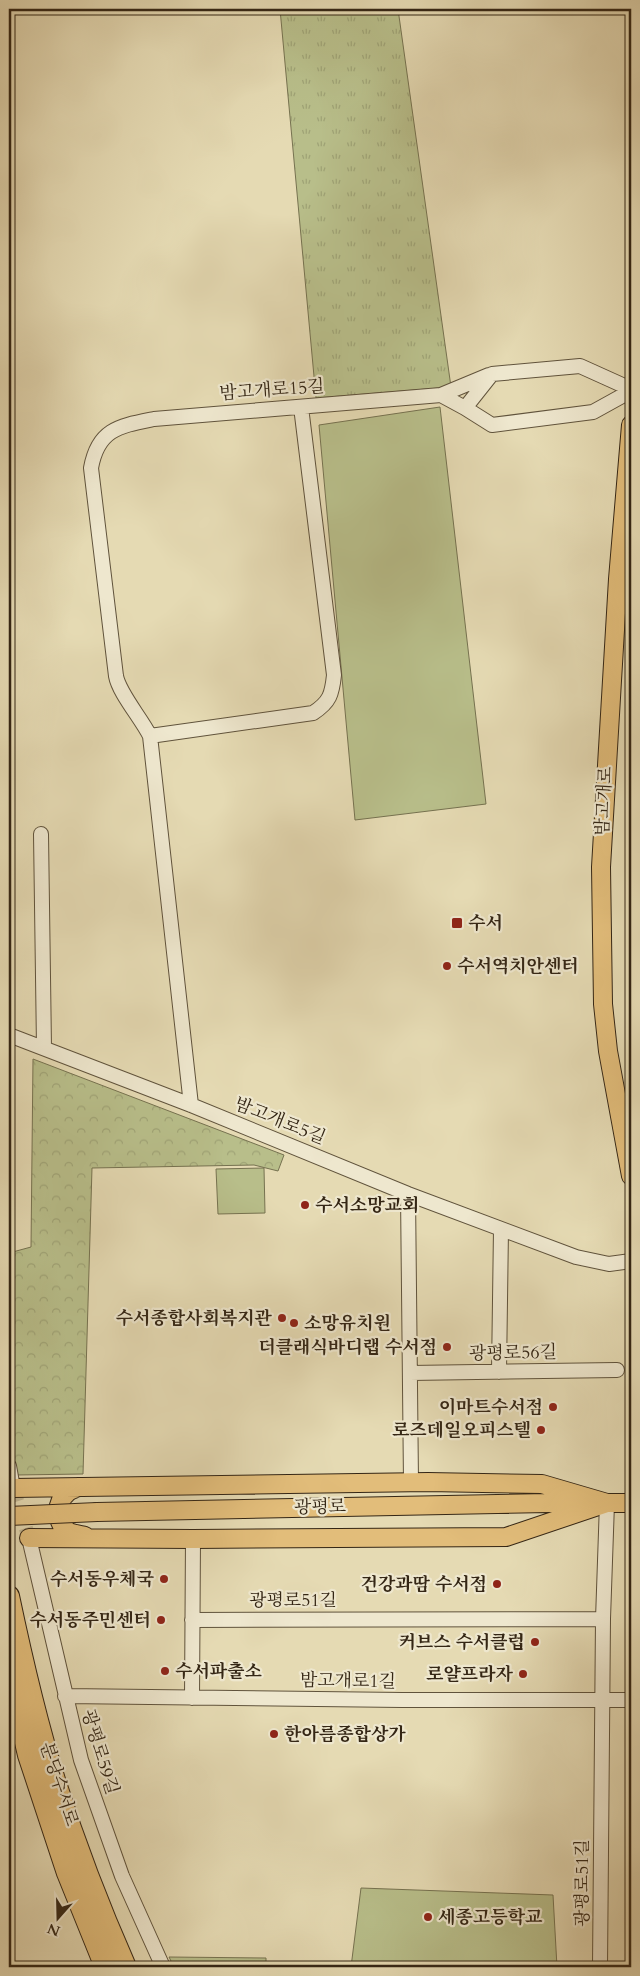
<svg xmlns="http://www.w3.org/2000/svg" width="640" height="1976" font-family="Cardo,'Noto Serif KR',serif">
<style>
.grass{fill:url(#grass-tufts);stroke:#767250}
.forest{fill:url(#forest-crowns);stroke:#767250}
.park{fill:#b8be8a;stroke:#767250}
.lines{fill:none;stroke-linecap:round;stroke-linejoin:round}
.minor-tunnel{stroke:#c2b693;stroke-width:14;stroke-dasharray:14 7;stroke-linecap:butt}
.minor-casing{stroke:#60533c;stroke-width:16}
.major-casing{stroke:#342615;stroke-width:20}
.highway-casing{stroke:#342615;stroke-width:22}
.minor{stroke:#eee7ce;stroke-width:14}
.major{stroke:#e2bd7a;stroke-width:18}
.highway{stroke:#e2bd7a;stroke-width:20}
.major-bridge-casing{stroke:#342615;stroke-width:20;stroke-linecap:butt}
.major-bridge{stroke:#e2bd7a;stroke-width:18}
.poi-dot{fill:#8f2418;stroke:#eee7ce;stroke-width:2}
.labels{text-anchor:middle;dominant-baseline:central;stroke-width:4.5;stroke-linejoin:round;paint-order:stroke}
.street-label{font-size:18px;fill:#342615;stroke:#eee7ce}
.poi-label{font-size:18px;font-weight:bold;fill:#342615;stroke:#eee7ce;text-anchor:end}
</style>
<defs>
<pattern id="grass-tufts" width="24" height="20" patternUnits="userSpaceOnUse" patternTransform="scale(1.25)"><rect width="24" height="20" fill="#b8be8a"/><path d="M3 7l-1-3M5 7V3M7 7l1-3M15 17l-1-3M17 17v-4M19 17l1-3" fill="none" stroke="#9fa376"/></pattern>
<pattern id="forest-crowns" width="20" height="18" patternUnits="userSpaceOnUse" patternTransform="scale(1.25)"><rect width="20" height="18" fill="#b8be8a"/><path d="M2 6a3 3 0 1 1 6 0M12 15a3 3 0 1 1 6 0" fill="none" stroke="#9fa376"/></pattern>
</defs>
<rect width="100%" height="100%" fill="#e5dab3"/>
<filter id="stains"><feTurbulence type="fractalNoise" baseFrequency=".004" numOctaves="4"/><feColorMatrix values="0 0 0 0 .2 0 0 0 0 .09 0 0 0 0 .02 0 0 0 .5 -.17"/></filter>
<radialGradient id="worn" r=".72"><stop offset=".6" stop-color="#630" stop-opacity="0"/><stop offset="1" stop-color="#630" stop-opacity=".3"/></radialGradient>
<!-- grass -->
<path class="grass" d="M280,9H398L451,387L316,398Z"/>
<!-- forest -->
<path class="forest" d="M33,1059L284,1155L278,1171L254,1165L92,1168L83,1474L16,1475L9,1435V1253L31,1247Z"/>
<!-- park -->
<path class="park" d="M440,407L486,804L355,820L319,425Z
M264,1168L265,1213L218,1214L216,1169Z
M361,1888L553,1895L557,1967H351Z
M169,1957L266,1958V1967H174Z"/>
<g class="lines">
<!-- minor-tunnel -->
<path class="minor-tunnel" d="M13,1488L29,1538"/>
<defs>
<path id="minor" d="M441,395L489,375
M301,407L334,675C332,694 330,702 313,713L150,736C141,718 119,693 116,676L91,468C98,429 119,426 154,419L441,395L465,408L492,425L593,412L631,391
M465,408L492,374L580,366L631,389
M150,736L191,1105
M41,834L44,1048
M9,1035L191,1105L408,1194L576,1257L609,1264L631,1261
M408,1194L411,1482
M499,1372L501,1229
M410,1373L617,1370
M9,1466L13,1488
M29,1538L81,1760L122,1876L163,1967
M192,1620L603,1619
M65,1696L402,1700H631
M192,1698L193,1539
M600,1967L603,1619L607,1503"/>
<path id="major" d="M631,425L618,579L601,867L603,1004L608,1051L631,1176
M78,1487C75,1489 70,1490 67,1493C55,1503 55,1523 69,1532C74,1534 81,1535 85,1536
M13,1488L428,1482L542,1484L607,1503
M97,1512L548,1503H631
M29,1538L193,1539L506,1537L607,1503"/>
<path id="highway" d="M9,1596C22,1658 36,1719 55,1780C75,1843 99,1906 126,1967
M9,1674L28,1755L67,1873L105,1967"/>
</defs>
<!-- minor casing -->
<use href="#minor" class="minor-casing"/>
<!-- major casing -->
<use href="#major" class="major-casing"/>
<!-- highway casing -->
<use href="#highway" class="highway-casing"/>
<!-- minor -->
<use href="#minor" class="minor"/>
<!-- major -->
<use href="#major" class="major"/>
<!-- highway -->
<use href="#highway" class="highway"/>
<defs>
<path id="major-bridge" d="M9,1516L97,1512"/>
</defs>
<!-- major-bridge casing -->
<use href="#major-bridge" class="major-bridge-casing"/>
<!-- major-bridge -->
<use href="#major-bridge" class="major-bridge"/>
</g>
<!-- markers -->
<g class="poi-dot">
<rect x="451" y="917" width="12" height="12" rx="2.5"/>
<circle cx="447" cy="966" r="5"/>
<circle cx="305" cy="1205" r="5"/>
<circle cx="282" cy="1318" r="5"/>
<circle cx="294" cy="1323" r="5"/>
<circle cx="447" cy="1347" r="5"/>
<circle cx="553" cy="1407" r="5"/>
<circle cx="541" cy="1430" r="5"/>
<circle cx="164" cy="1579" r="5"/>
<circle cx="497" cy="1584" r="5"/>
<circle cx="161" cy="1620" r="5"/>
<circle cx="535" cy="1642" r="5"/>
<circle cx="165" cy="1671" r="5"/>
<circle cx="523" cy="1674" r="5"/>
<circle cx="274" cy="1734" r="5"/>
<circle cx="428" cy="1917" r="5"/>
</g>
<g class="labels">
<!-- street labels -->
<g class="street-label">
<text transform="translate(272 390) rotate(-4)">밤고개로15길</text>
<text transform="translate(604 801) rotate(-87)">밤고개로</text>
<text transform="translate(280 1121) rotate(22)">밤고개로5길</text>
<text transform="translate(513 1353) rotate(-1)">광평로56길</text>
<text transform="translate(320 1507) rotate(-1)">광평로</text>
<text x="293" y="1600">광평로51길</text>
<text transform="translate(348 1681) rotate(1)">밤고개로1길</text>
<text transform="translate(100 1752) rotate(73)">광평로59길</text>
<text transform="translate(59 1784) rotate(72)">분당수서로</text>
<text transform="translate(582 1883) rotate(-90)">광평로51길</text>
</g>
<!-- poi labels -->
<g class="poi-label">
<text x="468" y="923" text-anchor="start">수서</text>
<text x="457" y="966" text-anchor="start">수서역치안센터</text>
<text x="315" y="1205" text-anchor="start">수서소망교회</text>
<text x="272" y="1318">수서종합사회복지관</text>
<text x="304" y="1323" text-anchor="start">소망유치원</text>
<text x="437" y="1347">더클래식바디랩 수서점</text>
<text x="543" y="1407">이마트수서점</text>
<text x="531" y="1430">로즈데일오피스텔</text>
<text x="154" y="1579">수서동우체국</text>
<text x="487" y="1584">건강과땀 수서점</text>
<text x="151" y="1620">수서동주민센터</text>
<text x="525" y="1642">커브스 수서클럽</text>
<text x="175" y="1671" text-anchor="start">수서파출소</text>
<text x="513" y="1674">로얄프라자</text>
<text x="284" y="1734" text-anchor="start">한아름종합상가</text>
<text x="438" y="1917" text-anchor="start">세종고등학교</text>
</g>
</g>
<!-- margin -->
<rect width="640" height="1976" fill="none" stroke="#e5dab3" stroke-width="30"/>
<rect x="10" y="10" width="620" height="1956" fill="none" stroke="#342615" stroke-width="2.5"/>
<rect x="15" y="15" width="610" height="1946" fill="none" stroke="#342615"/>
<!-- north arrow -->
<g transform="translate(58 1918) rotate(200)" stroke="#eee7ce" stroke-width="4" paint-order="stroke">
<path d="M0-4L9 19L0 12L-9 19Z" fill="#342615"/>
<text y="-8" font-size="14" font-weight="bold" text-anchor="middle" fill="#342615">N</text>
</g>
<rect width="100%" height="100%" filter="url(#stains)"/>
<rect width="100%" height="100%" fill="url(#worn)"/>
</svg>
